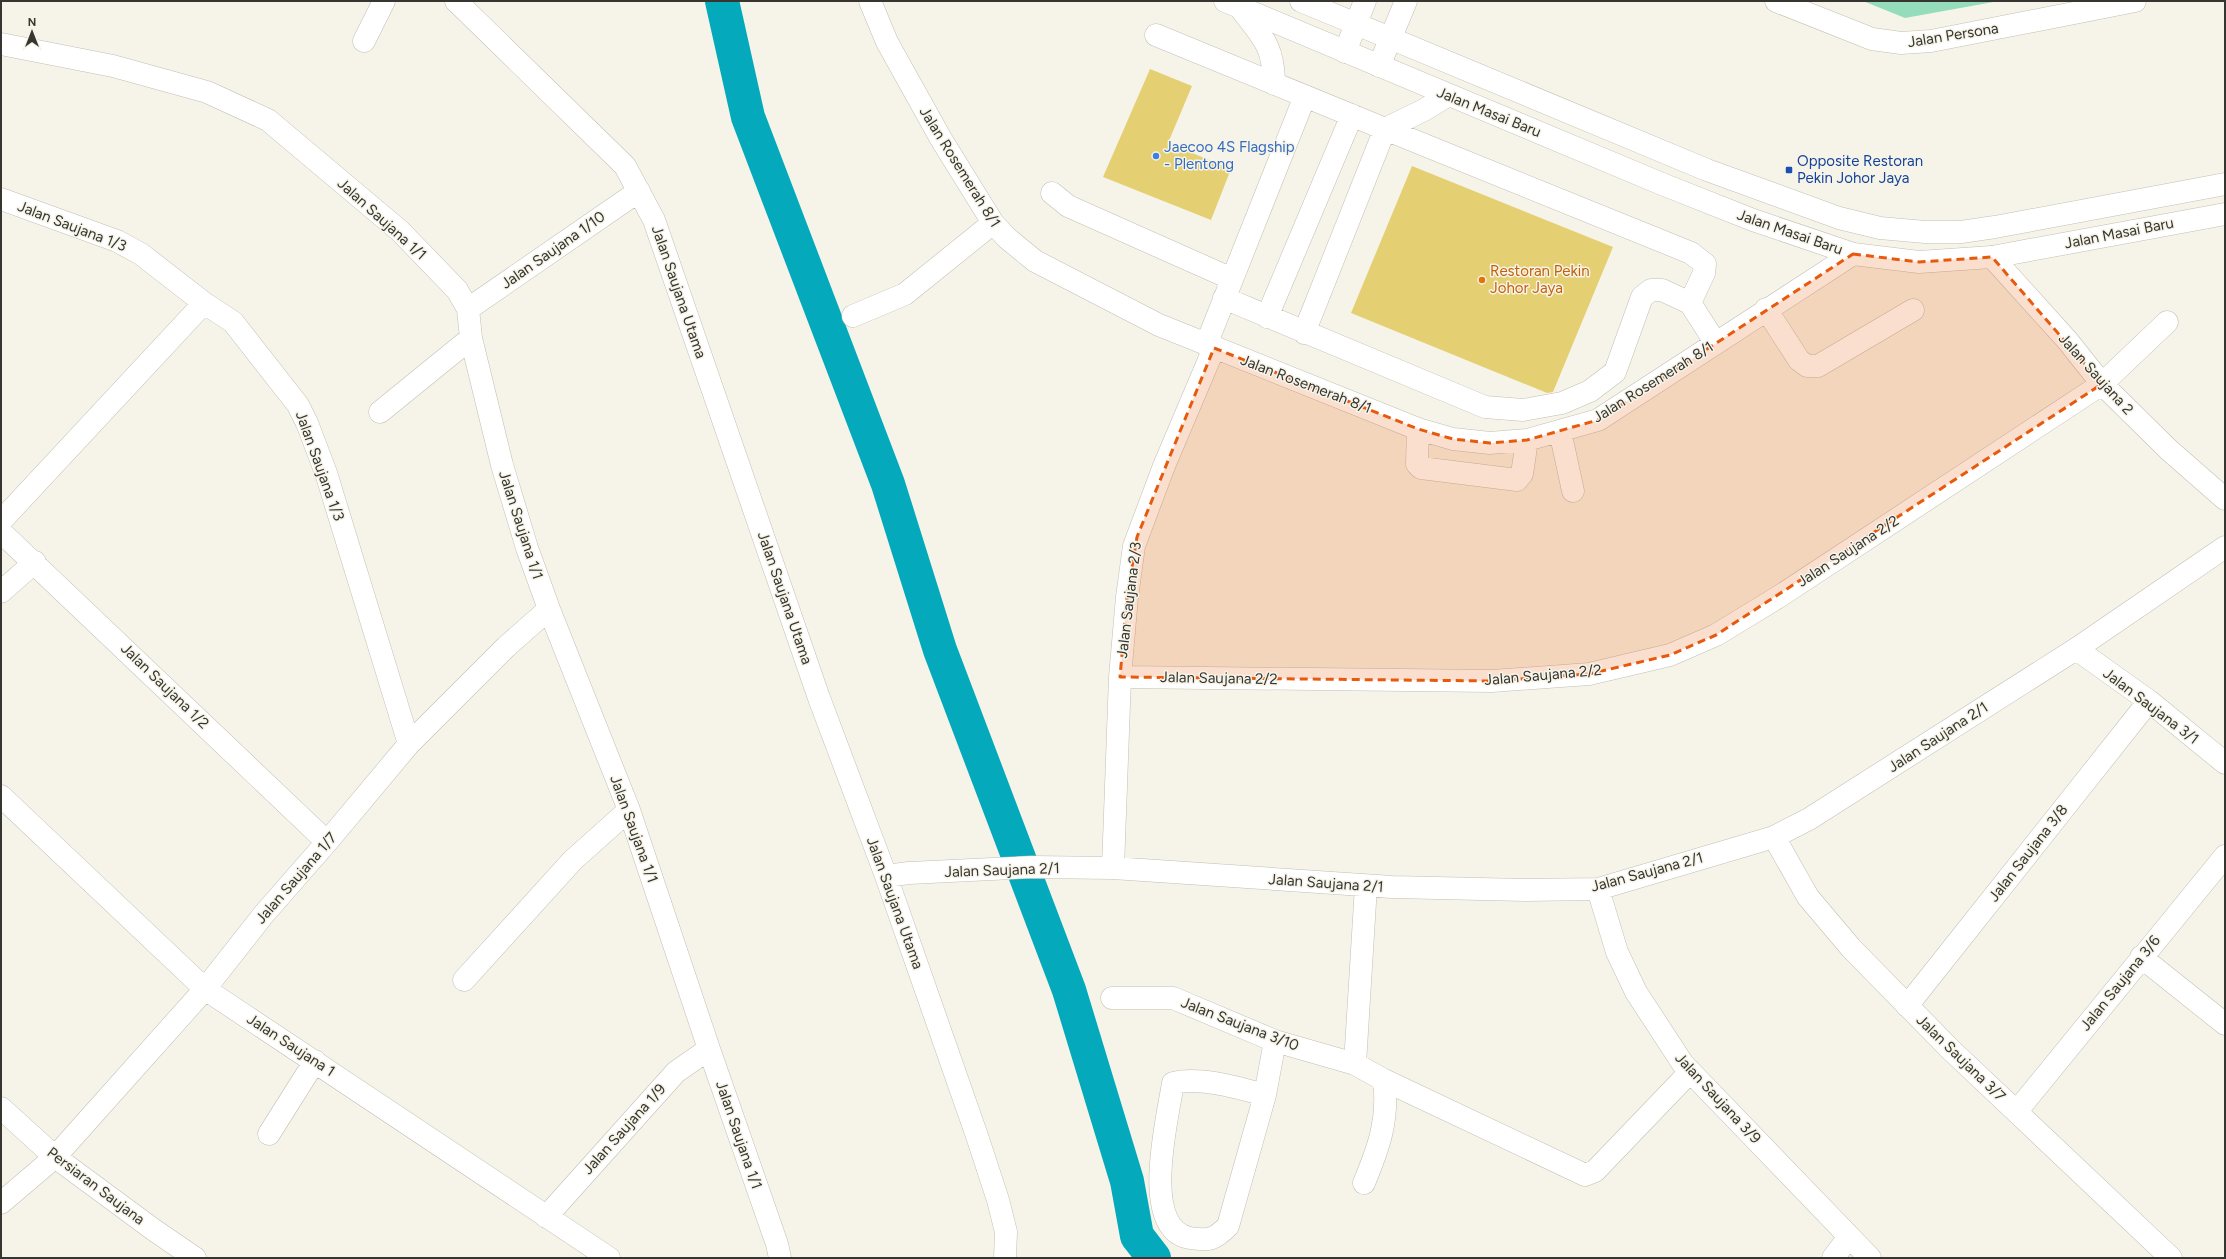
<svg xmlns="http://www.w3.org/2000/svg" width="2226" height="1259" font-family="Figtree,sans-serif">
<style>
.green{fill:#95dcbc}
.lines{fill:none;stroke-linecap:round;stroke-linejoin:round}
.river{stroke:#04a9bc;stroke-width:34}
.building{fill:#e4d073}
.minor-casing{stroke:#c1bfb4;stroke-width:23}
.major-casing{stroke:#c1bfb4;stroke-width:23}
.minor{stroke:#fff;stroke-width:22}
.major{stroke:#fff;stroke-width:22}
.marked{fill:#e8590c;fill-opacity:0.2;stroke:#e8590c;stroke-width:3;stroke-dasharray:8 5;stroke-linejoin:round}
.shop-dot{fill:#3f7fe0;stroke:#f6f4e8;stroke-width:1.5}
.transit-dot{fill:#1a4fb4;stroke:#f6f4e8;stroke-width:1.5}
.food-dot{fill:#e8710a;stroke:#f6f4e8;stroke-width:1.5}
.labels{text-anchor:middle;dominant-baseline:central;stroke-width:3;stroke-linejoin:round;paint-order:stroke}
.street-label{font-size:15px;fill:#363530;stroke:#f6f4e8}
.shop-label{font-size:15px;fill:#366cbe;stroke:#f6f4e8;text-anchor:start}
.transit-label{font-size:15px;fill:#164399;stroke:#f6f4e8;text-anchor:start}
.food-label{font-size:15px;fill:#c56008;stroke:#f6f4e8;text-anchor:start}
</style>
<rect width="100%" height="100%" fill="#f6f4e8"/>
<!-- green -->
<path class="green" d="M1863,1H1999L1905,18Z"/>
<g class="lines">
<!-- river -->
<path class="river" d="M722,1L748,117L888,484L940,650L1069,990L1127,1181L1137,1236L1154,1258"/>
</g>
<!-- building -->
<path class="building" d="M1150,69L1192,86L1168,143L1231,169L1211,220L1103,177Z
M1412,166L1613,247L1553,392L1547,393L1351,313Z"/>
<g class="lines">
<defs>
<path id="minor" d="M456,1L625,166L654,220L819,698L886,876L977,1136L998,1200L1006,1232L1005,1258
M870,1L887,42L941,139L993,223L1007,238L1035,261L1159,325L1418,429L1453,439L1490,443L1527,440L1598,420L1853,254
M1776,1L1872,39L1901,43L1931,41L2135,1
M1240,8C1262,36 1274,46 1274,84
M1156,35L1385,129L1424,110L1447,96
M364,41L384,1
M1,44L113,66L207,92L268,120L400,231L457,290L468,309L471,338L502,465L527,548L549,609L629,810L709,1049L777,1244L780,1258
M1345,52L1365,1
M1379,66L1406,1
M1052,193L1068,206L1232,279
M1,199L117,241L141,254L204,303L233,322L298,405L307,423L326,473L409,744
M1992,257L2067,340L2102,384L2169,450L2225,499
M1224,298L1485,407L1523,410L1562,403L1590,391L1615,372L1642,297L1651,290H1662L1690,303L1715,342
M468,309L639,191
M1766,309L1799,360L1807,366H1818L1913,310
M853,316L905,294L993,223
M1267,317L1352,115
M1304,333L1385,129L1691,253L1705,264L1704,273L1690,303
M1206,345L1305,96
M380,412L471,338
M1418,429L1417,464L1421,468L1517,480L1522,474L1527,440
M1560,431L1573,491
M1,521L204,303
M1,532L327,842
M1,592L35,562
M2076,649L2149,701L2225,763
M1120,677L1492,681L1589,674L1670,655L1716,635L1780,596L2102,384L2167,322
M1,796L205,989L609,1258
M1774,837L1808,897L1851,948L1950,1049L2171,1258
M1113,868L1120,677L1127,597L1134,546L1164,466L1214,348
M886,876L909,873L1032,867L1113,868L1392,887L1525,890L1598,889L1774,837L1809,819L2076,649L2225,547
M1598,889L1617,952L1636,992L1683,1064L1870,1258
M2141,957L2225,1024
M464,980L573,860L629,810
M1112,998H1173L1275,1041L1355,1064L1384,1080L1585,1175L1595,1171L1690,1072
M1907,1006L2149,701
M1355,1064L1366,886
M1265,1095C1239,1088 1199,1076 1173,1083C1168,1117 1139,1229 1190,1238C1209,1241 1214,1240 1228,1226L1265,1095L1275,1041
M1,1108L55,1157L154,1230L195,1258
M2017,1111L2225,856
M269,1134L315,1061
M1364,1183C1379,1147 1389,1119 1384,1080
M1,1203L55,1157L205,989L264,914L327,842L409,744L506,647L549,609
M546,1217L676,1072L709,1049
M1833,1258L1849,1237"/>
<path id="major" d="M1225,1L1662,184L1753,220L1853,254L1919,262L1992,257L2225,214
M1301,1L1707,170L1839,218L1880,228L1925,232H1961L1995,227L2225,184"/>
</defs>
<!-- minor casing -->
<use href="#minor" class="minor-casing"/>
<!-- major casing -->
<use href="#major" class="major-casing"/>
<!-- minor -->
<use href="#minor" class="minor"/>
<!-- major -->
<use href="#major" class="major"/>
</g>
<!-- marked area -->
<path class="marked" d="M1853,254L1919,262L1992,257L2102,384L1716,635L1670,655L1589,674L1492,681L1120,677L1127,597L1137,537L1214,348L1418,429L1453,439L1490,443L1527,440L1598,420Z"/>
<!-- markers -->
<circle class="shop-dot" cx="1156" cy="156" r="4"/>
<rect class="transit-dot" x="1785" y="166" width="8" height="8" rx="2"/>
<circle class="food-dot" cx="1482" cy="280" r="4"/>
<g class="labels">
<!-- street labels -->
<g class="street-label">
<text transform="translate(1953 35) rotate(-9)">Jalan Persona</text>
<text transform="translate(1489 112) rotate(22)">Jalan Masai Baru</text>
<text transform="translate(960 167) rotate(58)">Jalan Rosemerah 8/1</text>
<text transform="translate(382 219) rotate(42)">Jalan Saujana 1/1</text>
<text transform="translate(72 226) rotate(21)">Jalan Saujana 1/3</text>
<text transform="translate(1790 232) rotate(19)">Jalan Masai Baru</text>
<text transform="translate(2119 233) rotate(-11)">Jalan Masai Baru</text>
<text transform="translate(553 250) rotate(-35)">Jalan Saujana 1/10</text>
<text transform="translate(679 292) rotate(71)">Jalan Saujana Utama</text>
<text transform="translate(2096 374) rotate(48)">Jalan Saujana 2</text>
<text transform="translate(1653 382) rotate(-32)">Jalan Rosemerah 8/1</text>
<text transform="translate(1306 384) rotate(21)">Jalan Rosemerah 8/1</text>
<text transform="translate(320 466) rotate(70)">Jalan Saujana 1/3</text>
<text transform="translate(521 525) rotate(72)">Jalan Saujana 1/1</text>
<text transform="translate(1848 551) rotate(-33)">Jalan Saujana 2/2</text>
<text transform="translate(785 598) rotate(71)">Jalan Saujana Utama</text>
<text transform="translate(1129 600) rotate(-83)">Jalan Saujana 2/3</text>
<text transform="translate(1543 675) rotate(-5)">Jalan Saujana 2/2</text>
<text transform="translate(1219 678) rotate(1)">Jalan Saujana 2/2</text>
<text transform="translate(165 686) rotate(44)">Jalan Saujana 1/2</text>
<text transform="translate(2151 706) rotate(37)">Jalan Saujana 3/1</text>
<text transform="translate(1938 737) rotate(-33)">Jalan Saujana 2/1</text>
<text transform="translate(634 829) rotate(70)">Jalan Saujana 1/1</text>
<text transform="translate(2028 853) rotate(-52)">Jalan Saujana 3/8</text>
<text transform="translate(1002 870) rotate(-2)">Jalan Saujana 2/1</text>
<text transform="translate(1647 872) rotate(-15)">Jalan Saujana 2/1</text>
<text transform="translate(296 878) rotate(-49)">Jalan Saujana 1/7</text>
<text transform="translate(1326 883) rotate(4)">Jalan Saujana 2/1</text>
<text transform="translate(895 903) rotate(70)">Jalan Saujana Utama</text>
<text transform="translate(2120 983) rotate(-51)">Jalan Saujana 3/6</text>
<text transform="translate(1240 1024) rotate(21)">Jalan Saujana 3/10</text>
<text transform="translate(291 1045) rotate(33)">Jalan Saujana 1</text>
<text transform="translate(1961 1058) rotate(44)">Jalan Saujana 3/7</text>
<text transform="translate(1718 1098) rotate(47)">Jalan Saujana 3/9</text>
<text transform="translate(624 1129) rotate(-48)">Jalan Saujana 1/9</text>
<text transform="translate(739 1135) rotate(71)">Jalan Saujana 1/1</text>
<text transform="translate(96 1186) rotate(37)">Persiaran Saujana</text>
</g>
<!-- shop labels -->
<g class="shop-label">
<text x="1164" y="147">Jaecoo 4S Flagship<tspan x="1164" dy="17">- Plentong</tspan></text>
</g>
<!-- transit labels -->
<g class="transit-label">
<text x="1797" y="161">Opposite Restoran<tspan x="1797" dy="17">Pekin Johor Jaya</tspan></text>
</g>
<!-- food labels -->
<g class="food-label">
<text x="1490" y="271">Restoran Pekin<tspan x="1490" dy="17">Johor Jaya</tspan></text>
</g>
</g>
<!-- border -->
<rect width="2226" height="1259" fill="none" stroke="#363530" stroke-width="4"/>
<!-- north arrow -->
<g transform="translate(32 32)" stroke="#f6f4e8" stroke-width="3" paint-order="stroke">
<path d="M0-3L7 15L0 10L-7 15Z" fill="#363530"/>
<text y="-6" font-size="11" font-weight="bold" text-anchor="middle" fill="#363530">N</text>
</g>
</svg>
